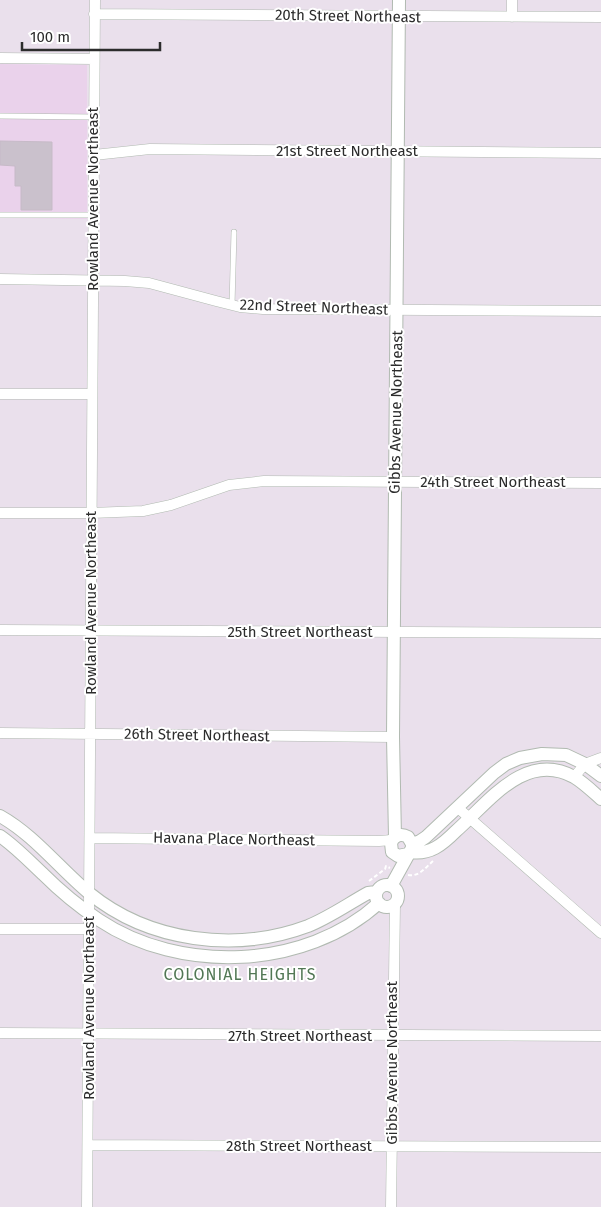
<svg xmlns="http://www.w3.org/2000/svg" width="601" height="1207" font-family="'Fira Sans',sans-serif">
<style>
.education{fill:#ead2eb}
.building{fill:#cac1cc;stroke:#c6bac7}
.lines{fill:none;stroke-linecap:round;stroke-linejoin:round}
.service-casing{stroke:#b1bab1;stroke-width:6}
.minor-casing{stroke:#b1bab1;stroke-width:11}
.tertiary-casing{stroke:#b1bab1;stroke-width:14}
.path{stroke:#fff;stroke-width:2;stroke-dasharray:4 2.5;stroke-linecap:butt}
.service{stroke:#fff;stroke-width:5}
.minor{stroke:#fff;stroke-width:10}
.tertiary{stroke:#fff;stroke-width:12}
.labels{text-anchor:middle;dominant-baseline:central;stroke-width:4;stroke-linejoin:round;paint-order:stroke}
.street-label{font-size:15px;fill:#2c2c2c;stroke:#fff}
.neighbourhood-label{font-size:16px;letter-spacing:1px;fill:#527755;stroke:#fff}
</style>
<rect width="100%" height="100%" fill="#eae0ec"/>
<!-- education -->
<path class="education" d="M0,64L87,65V219L0,218Z"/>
<!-- building -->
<path class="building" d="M0,141L52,142V210H21V186H15V166L0,165Z"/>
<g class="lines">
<defs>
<path id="service" d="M0,116L94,117
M0,215H94
M232,305L234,232"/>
<path id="minor" d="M94,14L601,17
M512,17V0
M0,58L94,59
M94,155L150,149L601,153
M0,279L125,281L149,283L216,301L240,307L263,309L601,311
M0,394H92
M0,513H91L143,511L171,505L229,485L264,481L601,483
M0,630L601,633
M0,733L393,737
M574,777L585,764L601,758
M458,808L601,933
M90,838L379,841L392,840
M0,929H89
M0,1033L601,1036
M88,1145L601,1147
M87,1207L95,0
M391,1207L395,903"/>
<path id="tertiary" d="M0,816C34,835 59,868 89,893C149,942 236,953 308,926C330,917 348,904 368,893L376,892
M0,836C16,847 29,861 43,874C60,891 78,906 99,920C180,974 305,970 379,903
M395,837L393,737L399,0
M412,844L420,841L426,837L494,773L506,764L520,758L542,754L566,755L585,764L601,776
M410,852C430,855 442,845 456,831C488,803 525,750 574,777C584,783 592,791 601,799
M376 896a11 11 0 1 1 22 0a11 11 0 1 1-22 0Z
M391,886L412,848V844L408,837C401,833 394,835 391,843L392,852L398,856L408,854"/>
</defs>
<!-- service casing -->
<use href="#service" class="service-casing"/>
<!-- minor casing -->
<use href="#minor" class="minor-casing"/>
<!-- tertiary casing -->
<use href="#tertiary" class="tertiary-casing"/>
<!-- path -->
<path class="path" d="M408,875C419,877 425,868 433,861
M369,881L385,869L386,866L390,868"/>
<!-- service -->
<use href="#service" class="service"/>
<!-- minor -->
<use href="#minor" class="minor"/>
<!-- tertiary -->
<use href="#tertiary" class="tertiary"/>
</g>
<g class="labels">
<!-- street labels -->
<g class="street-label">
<text transform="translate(348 16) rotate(1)">20th Street Northeast</text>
<text x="347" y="151">21st Street Northeast</text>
<text transform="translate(93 199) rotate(-90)">Rowland Avenue Northeast</text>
<text transform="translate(314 307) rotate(2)">22nd Street Northeast</text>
<text transform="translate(396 412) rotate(-89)">Gibbs Avenue Northeast</text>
<text x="493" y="482">24th Street Northeast</text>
<text transform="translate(91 603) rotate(-90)">Rowland Avenue Northeast</text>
<text x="300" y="632">25th Street Northeast</text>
<text transform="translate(197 735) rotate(1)">26th Street Northeast</text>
<text transform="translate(234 839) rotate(1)">Havana Place Northeast</text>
<text transform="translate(89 1008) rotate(-90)">Rowland Avenue Northeast</text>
<text x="300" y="1036">27th Street Northeast</text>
<text transform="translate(392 1063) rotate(-90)">Gibbs Avenue Northeast</text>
<text x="299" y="1146">28th Street Northeast</text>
</g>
<!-- neighbourhood labels -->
<g class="neighbourhood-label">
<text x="240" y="974">COLONIAL HEIGHTS</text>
</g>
</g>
<!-- scale -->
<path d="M22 42v8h138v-8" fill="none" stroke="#2c2c2c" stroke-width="2.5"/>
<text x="30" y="42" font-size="15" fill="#2c2c2c" stroke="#ffffff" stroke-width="4" paint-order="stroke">100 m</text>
</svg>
